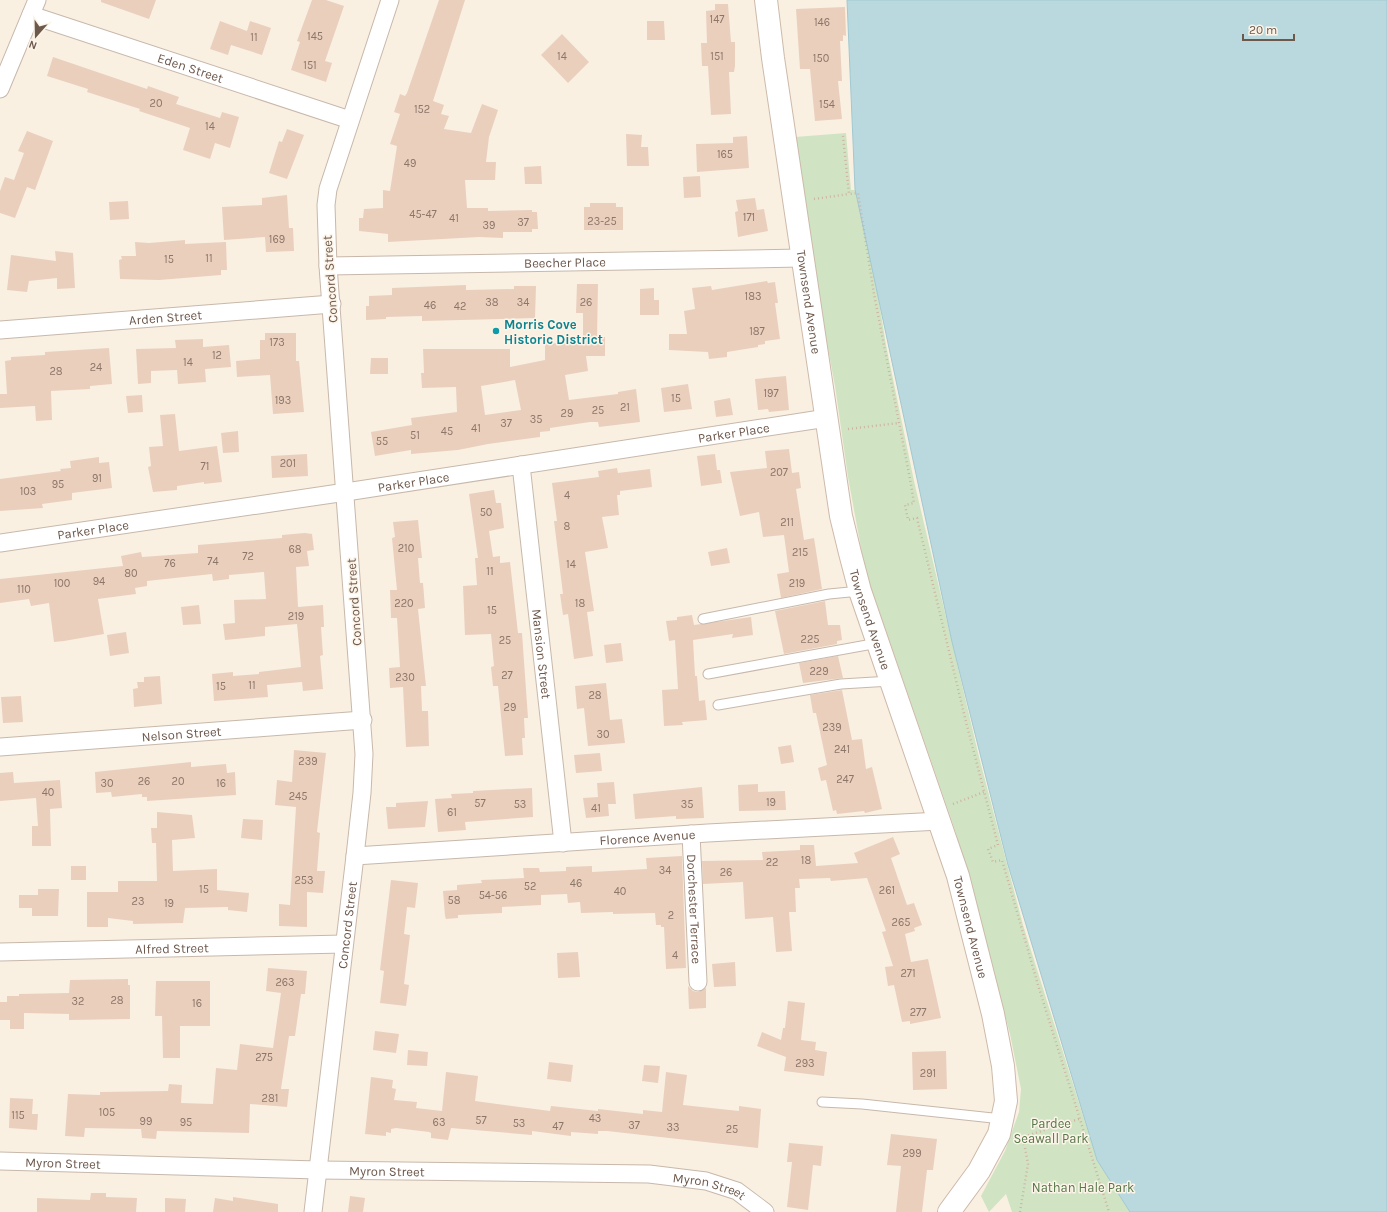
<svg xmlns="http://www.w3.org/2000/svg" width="1387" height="1212" font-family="Karla,sans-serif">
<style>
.green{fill:#d0e4c3}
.water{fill:#bad9df;stroke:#a1c8d0}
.building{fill:#eacfbd;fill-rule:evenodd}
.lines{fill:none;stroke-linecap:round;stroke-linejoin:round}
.lane-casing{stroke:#c7b8ab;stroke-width:11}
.street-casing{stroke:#c7b8ab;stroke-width:19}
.secondary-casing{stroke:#cdbaab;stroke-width:24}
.path{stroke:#cfb3a1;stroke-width:2.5;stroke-dasharray:1 3;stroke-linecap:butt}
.lane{stroke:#fff;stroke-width:9}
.street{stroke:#fff;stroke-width:17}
.secondary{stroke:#fff;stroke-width:22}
.culture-dot{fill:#0f9aa8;stroke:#fcf4e8;stroke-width:1.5}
.labels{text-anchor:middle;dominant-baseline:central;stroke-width:3;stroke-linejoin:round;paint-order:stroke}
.number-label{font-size:11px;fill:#8c7668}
.street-label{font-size:13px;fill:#6d584c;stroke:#fcf4e8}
.culture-label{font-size:13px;font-weight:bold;fill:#0d838f;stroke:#fcf4e8;text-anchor:start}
.park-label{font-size:13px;fill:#567749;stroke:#fcf4e8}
</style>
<rect width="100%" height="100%" fill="#f9f0e2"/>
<!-- green -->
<path class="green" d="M846,133L851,190H861L886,345L914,481L979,757L1023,925L1097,1160L1130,1212H1012L1006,1194L989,1212L981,1196L1005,1151L1019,1112L1021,1089L1010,1034L956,833L865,570L848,477L835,386L810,252L795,137Z"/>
<!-- water -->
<path class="water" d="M847,0H1387V1212H1130L1097,1160L1008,865L952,642L855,189Z"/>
<!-- building -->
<path class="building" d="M101,0H156L149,19L101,2Z
M312,0H326L344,6L325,61L332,63L326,82L291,70L300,42L297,41Z
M439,0H465L433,101L444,105L441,114L449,116L444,129L471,133L482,104L498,110L489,137L486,162H496L495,180H465L467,208H488V211L532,210V212H537L538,229H532V232H503V238L479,237L388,242V234L359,231V218H363L364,209L383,208V190L390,191L397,146L390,144L400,114L394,112L400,94L405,96L407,93Z
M715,4H728L731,42H735V66L734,72H729L731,114L711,115L708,66H702L701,43H707L706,11L715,10Z
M845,7L846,36L843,35V41H840L842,81H838L842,119L815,121L810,69H800L796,9Z
M220,21L247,31L250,21L271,28L262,55L231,45L228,55L210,49Z
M647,21H664L665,40H647Z
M562,34L589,62L568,83L541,55Z
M53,57L147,89L148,86L179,97L176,104L220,118L222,112L239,117L230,148L215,143L210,159L183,150L190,128L139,111L140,109L87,92L88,89L47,76Z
M287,129L304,135L287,179L269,173L279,141L282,142Z
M27,131L53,141L35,190L27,187L15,218L0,213V191L5,177L14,180L24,153L18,151Z
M626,134L642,135L641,147H648L649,166H627Z
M747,136L749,168L697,172L696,144L733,143V137Z
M541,166L542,184H525L524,167Z
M700,176L701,197L684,198L683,177Z
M287,195L289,228H293L294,251L266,252L265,237L224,240L222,207L262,205V198Z
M755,198L757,210L764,209L768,231L738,237L735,212L738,211L736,200Z
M128,201L129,219L110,220L109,202Z
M590,203H616V207H623V230H584V207H590Z
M185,240V244L226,242L227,270H221V275L159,280L120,279L119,260L122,259L121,256H136L135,242L149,243Z
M55,251L73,253L75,288L57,289V278L29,281L27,292L7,290L11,255L56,261Z
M767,281L768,283L775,282L778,303H775L780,339L765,341V344L758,345V347L727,352V357L709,359L708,352L669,350V334H687L684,311L695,309L692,288L711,286L712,290Z
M577,284H598L597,337H605V356H586L588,371L565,375L569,400L618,394V392L636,389L640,422L599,427L598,422H590L550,428V431L540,432V437L488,444L458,450L411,454V450L375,456L371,432L412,425L411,418L457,412L456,387L422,388L421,373H424L423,349H510V367L545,360V343L583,344V313H576ZM515,380L521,410L485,415L481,386Z
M466,285V290L514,289V286H536L535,318L422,321V316L386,317V319L366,320V306H369V296L392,295V288Z
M654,288V300H659V315H640V289Z
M265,333H296V361H299L304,412L273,414L270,375L237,377L236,361L260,359V340H265Z
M203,339V347L229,345L231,367L205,369L206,382L178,384L177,370L151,371V383L138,384L136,349L176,348L175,340Z
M109,348L112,384L90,386V389L51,391L52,420L36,421L35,406L0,408V394H7L5,361L11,360V357L45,355V352Z
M371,358H388V374H370Z
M786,376L789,410L769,412L768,409L758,410L755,379Z
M688,384L692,409L664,412L661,388Z
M142,395L143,412L128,413L126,396Z
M730,398L733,415L716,417L714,401Z
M175,414L179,451L217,446L222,482L204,484V482L177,486V490L153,492L148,467L151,466L149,447L163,446L160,415Z
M238,431L239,452L223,453L221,433Z
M789,449L792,473L799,472L801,488L796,489L804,540L814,538L822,589L781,598L777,574L789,572L784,535L763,537L759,512L740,516L730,472L767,468L765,451Z
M307,454L308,476L272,478L271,456Z
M715,454L717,470H720L722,483L701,486L697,456Z
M99,457V463L109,462L112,488L72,493V500L42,504L43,508L0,511V479L61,471L60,469L71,468L70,461Z
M617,468L618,473L650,469L652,487L620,491V495H617L619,515L602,517L608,548L585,552L594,611L587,612L593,656L574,659L568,614L563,615L560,594H563L554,521H557L552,483L599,477L598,471Z
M494,490L496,503H501L504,528L489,531L493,557L500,556V563L510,562L518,633H522L528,718H524L525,738H522L523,755L505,756L498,686H493L491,667L494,666L491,634L465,635L463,586L477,585L475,558H478L469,494Z
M418,520L422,558H418L420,583H423L425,608L418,609L426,686H421L422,711H428L429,746L406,747L403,687L390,688L389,668L400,667L397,618H391L390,590H397L392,538L395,537L393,522Z
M305,533L312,534L314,550L307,551L309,566L296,567L298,607L323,605L324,627H321L323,655L320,656L323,689L303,691L302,682L267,685L268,697L214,701L212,674L233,672V676L259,674V672L301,667L297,624L265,627V636L225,640L223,624L235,623L234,600L266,599L264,572L229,575V579L213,581L212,574L147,581V586L135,588L136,594L98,599L104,634L64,641L54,642L49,603L31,606L29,599L0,603V579L123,566L121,556L141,552L142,557L198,553V545L282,538V535Z
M727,548L730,563L711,566L708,552Z
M825,601L828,625H840L842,640L837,641V644L784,654L775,611Z
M199,605L201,624L183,625L181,607Z
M692,615L694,625L751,617L753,635L732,638L733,634L693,640L695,676H697L699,701L705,700L707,720L682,722L683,725L664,726L662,690L678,689L675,640L669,641L666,621L677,620V617Z
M126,632L129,653L110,656L107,635Z
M621,643L623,661L606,663L604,645Z
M838,656L843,678L803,683L799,663Z
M160,676L162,704L134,707L133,689L138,688L137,682H144V677Z
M606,683L610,720L622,719L625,743L588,746L584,708L577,709L575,686Z
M842,690L852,740L862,739L866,769L872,767L882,809L865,813L864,811L837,814L836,810L833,811L826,780L821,781L818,768L827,765L816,713H813L810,695Z
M21,696L23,722L3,723L1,697Z
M791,745L794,762L781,764L778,747Z
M294,750L326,753L317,832L320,833L317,871H325L323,893L307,892V927L279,926V904L290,905L296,807L275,805L277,780L292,782Z
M600,753L602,771L576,773L574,755Z
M191,762V767L226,764L227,773L235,772L236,795L147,801V797H142V794L112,797L111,792L96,793L95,772Z
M13,772L14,783L60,780L62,808L50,809L51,846H32V826H38L36,798L0,801V773Z
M614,782L616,804H608L609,816L586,818L583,798L598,797L597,783Z
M758,784V792L785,791L786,810L739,811L738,785Z
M702,787L704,818L676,819V816L635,819L633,794Z
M532,788L533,817L465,822L466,830L438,832L435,799L452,798L451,794L473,793V791Z
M428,801L425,827L388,829L386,807H396V803Z
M157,812L192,815L195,838L172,840L173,871L217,869V890L249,893L247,912L228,910V907L185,908L183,923L133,924V921L108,918V927H87V892H118V881H157L156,843H152L151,828H157Z
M243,819L263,820L262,840L241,838Z
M893,837L900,854L891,858L907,905L914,903L922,925L914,928L915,931L905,934L911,962L928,959L941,1018L910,1024V1021L902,1022L894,985L888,986L885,967L893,966L882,932L886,931L867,878L831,881L830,878L799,879L800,888H795L796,912H789L792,951L776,952L773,917L745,919L743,882L703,884L702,861L763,860L762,852L800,850V845H814L816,866L858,863L854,853Z
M682,856L686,968L666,969L664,927H661V925H656L655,913L613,914V912L581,913L580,902L568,903L567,894L541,895V905L502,907V913L458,915V918L446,919L445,916L443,891L457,890V885L482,883L481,880L524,878L523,868H539L540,872L566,871V867L592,866V872L647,869L646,858Z
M71,866H86V880H71Z
M391,880L418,883L415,908L407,907L404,934L410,935L404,984L409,985L406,1006L380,1003L384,971L380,970Z
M38,889H59L58,916H32V908H19V895H38Z
M578,952L580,977L558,978L557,953Z
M735,962L736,986L714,987L712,964Z
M268,968L307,971L305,994H301L295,1036H289L281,1089H289L287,1107L250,1104L249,1133L157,1131L156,1139L142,1138L141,1129L85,1128L84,1137L65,1136L68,1094L100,1095V1092L168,1091L169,1084L182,1085L181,1103L213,1104L216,1068L237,1070L240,1044L273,1048L281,993L266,991Z
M128,979V985H130V1019L69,1020V1014L24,1013V1029H10V1020H0V1002H7V996H19V994L69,993L70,980Z
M156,981H210V1026H180V1058H163L162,1016H155Z
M688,986L693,991L698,992L706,988V1008L689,1009Z
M788,1001L805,1003L801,1040L816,1042L815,1050L827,1052L824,1076L784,1071L786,1057L757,1046L762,1032L781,1040L783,1028H785Z
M375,1031L399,1034L396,1053L373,1050Z
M408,1050L428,1052L427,1066L407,1065Z
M946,1051L947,1089L913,1090L912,1052Z
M549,1062L573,1065L571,1082L547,1079Z
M644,1065L660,1066L658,1083L642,1081Z
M446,1072L478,1076L475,1101L550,1111L551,1106L598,1111V1109L643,1114V1110L662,1112L666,1072L687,1075L683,1105L739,1111V1106L761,1109L758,1148L607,1131H598V1134L571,1132V1136L532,1131V1135L451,1128L448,1140L431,1138V1133L429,1132L396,1128L391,1129V1133L386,1132V1136L365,1134L371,1077L393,1080L392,1088L396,1089L394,1100L417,1102L416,1108L442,1111Z
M10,1098L33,1099L32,1114H38L37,1130L9,1128Z
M891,1134L937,1139L933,1170H927L922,1212H896L901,1166L887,1165Z
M789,1143L823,1146L821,1166L813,1165L808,1210L787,1207L792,1162H787Z
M91,1193H106V1197L137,1198L136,1212H37V1198L90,1200Z
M350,1196L365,1198L363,1212H348Z
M233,1197L278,1204V1212H213L215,1198L233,1201Z
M165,1198L186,1199L185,1212H165Z"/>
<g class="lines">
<defs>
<path id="lane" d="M703,619L829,594L860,591
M708,674L878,643
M718,705L841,684L891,681
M822,1102L862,1104L1002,1119"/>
<g id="street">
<path id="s1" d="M31,15L350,120"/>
<path d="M0,89L37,0"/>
<path id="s2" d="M328,266L802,258"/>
<path id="s3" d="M0,330L332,304"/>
<path id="s4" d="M521,465L563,843"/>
<path id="s5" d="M0,543L346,492L827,418"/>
<path id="s6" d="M0,747L363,720"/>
<path id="s7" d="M691,834L698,982"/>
<path id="s8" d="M355,856L708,833L940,821"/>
<path id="s9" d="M0,952L344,944"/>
<path id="s10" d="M0,1161L318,1170L649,1174L706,1181L737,1191L765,1212"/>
<path id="s11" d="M313,1212L355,856L362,793L364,754L328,266L326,205L328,189L390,0"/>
</g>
<g id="secondary">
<path id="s12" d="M766,0L773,58L841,516L850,553L860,591L958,876L993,1014L1003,1066L1006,1101L999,1134L979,1171L949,1212"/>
</g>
</defs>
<!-- lane casing -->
<use href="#lane" class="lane-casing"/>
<!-- street casing -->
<use href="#street" class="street-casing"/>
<!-- secondary casing -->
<use href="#secondary" class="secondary-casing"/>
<!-- path -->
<path class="path" d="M843,136L849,194L858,193L874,294L910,479L914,503L905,505L908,520L917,518L966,722L998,845L988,849L993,862L1002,860L1038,985L1109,1212
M814,199L849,194
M848,429L899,423
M953,804L984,792
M1017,1139L1079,1119
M1020,1212L1028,1164L1023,1137"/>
<!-- lane -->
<use href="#lane" class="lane"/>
<!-- street -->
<use href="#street" class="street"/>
<!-- secondary -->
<use href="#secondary" class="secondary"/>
</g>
<!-- markers -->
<circle class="culture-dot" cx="496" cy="331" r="4"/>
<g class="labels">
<!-- number labels -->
<g class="number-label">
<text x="717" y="19">147</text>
<text x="822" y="22">146</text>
<text x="315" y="36">145</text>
<text x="254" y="37">11</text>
<text x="562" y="56">14</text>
<text x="717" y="56">151</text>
<text x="821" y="58">150</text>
<text x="310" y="65">151</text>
<text x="156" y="103">20</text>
<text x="827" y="104">154</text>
<text x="422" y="109">152</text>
<text x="210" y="126">14</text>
<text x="725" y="154">165</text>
<text x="410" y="163">49</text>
<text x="423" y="214">45-47</text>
<text x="749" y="217">171</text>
<text x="454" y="218">41</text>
<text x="602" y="221">23-25</text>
<text x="523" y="222">37</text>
<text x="489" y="225">39</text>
<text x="277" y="239">169</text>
<text x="209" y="258">11</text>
<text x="169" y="259">15</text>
<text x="753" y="296">183</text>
<text x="492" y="302">38</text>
<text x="523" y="302">34</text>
<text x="586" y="302">26</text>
<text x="430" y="305">46</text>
<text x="460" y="306">42</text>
<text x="757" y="331">187</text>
<text x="277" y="342">173</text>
<text x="217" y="355">12</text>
<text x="188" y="362">14</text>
<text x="96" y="367">24</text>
<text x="56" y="371">28</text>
<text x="771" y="393">197</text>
<text x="676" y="398">15</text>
<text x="283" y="400">193</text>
<text x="625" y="407">21</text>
<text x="598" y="410">25</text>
<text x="567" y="413">29</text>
<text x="536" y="419">35</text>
<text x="506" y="423">37</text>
<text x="476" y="428">41</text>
<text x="447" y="431">45</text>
<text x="415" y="435">51</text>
<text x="382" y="441">55</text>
<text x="288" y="463">201</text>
<text x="205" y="466">71</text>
<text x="779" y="472">207</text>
<text x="97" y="478">91</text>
<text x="58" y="484">95</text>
<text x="28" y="491">103</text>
<text x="567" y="495">4</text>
<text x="486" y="512">50</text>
<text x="787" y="522">211</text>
<text x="567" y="526">8</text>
<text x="406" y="548">210</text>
<text x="295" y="549">68</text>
<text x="800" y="552">215</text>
<text x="248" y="556">72</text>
<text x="213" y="561">74</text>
<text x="170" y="563">76</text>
<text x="571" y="564">14</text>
<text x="490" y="571">11</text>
<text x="131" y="573">80</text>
<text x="99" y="581">94</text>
<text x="62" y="583">100</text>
<text x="797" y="583">219</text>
<text x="24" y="589">110</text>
<text x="404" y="603">220</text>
<text x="580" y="603">18</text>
<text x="492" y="610">15</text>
<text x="296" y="616">219</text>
<text x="810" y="639">225</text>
<text x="505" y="640">25</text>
<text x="819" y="671">229</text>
<text x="507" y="675">27</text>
<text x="405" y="677">230</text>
<text x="252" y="685">11</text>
<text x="221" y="686">15</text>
<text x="595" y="695">28</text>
<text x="510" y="707">29</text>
<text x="832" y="727">239</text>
<text x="603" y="734">30</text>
<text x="842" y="749">241</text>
<text x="308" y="761">239</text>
<text x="845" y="779">247</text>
<text x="144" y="781">26</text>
<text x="178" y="781">20</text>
<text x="107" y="783">30</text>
<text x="221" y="783">16</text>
<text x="48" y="792">40</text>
<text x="298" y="796">245</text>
<text x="771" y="802">19</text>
<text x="480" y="803">57</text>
<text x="520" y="804">53</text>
<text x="687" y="804">35</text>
<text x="596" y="808">41</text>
<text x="452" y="812">61</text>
<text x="806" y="860">18</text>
<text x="772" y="862">22</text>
<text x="665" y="870">34</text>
<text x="726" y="872">26</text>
<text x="304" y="880">253</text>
<text x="576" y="883">46</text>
<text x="530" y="886">52</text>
<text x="204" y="889">15</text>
<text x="887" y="890">261</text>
<text x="620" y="891">40</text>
<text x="493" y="895">54-56</text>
<text x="454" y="900">58</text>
<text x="138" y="901">23</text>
<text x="169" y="903">19</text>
<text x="671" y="915">2</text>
<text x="901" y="922">265</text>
<text x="675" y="955">4</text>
<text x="908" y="973">271</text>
<text x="285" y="982">263</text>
<text x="117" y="1000">28</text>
<text x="78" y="1001">32</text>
<text x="197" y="1003">16</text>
<text x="918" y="1012">277</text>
<text x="264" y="1057">275</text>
<text x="805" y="1063">293</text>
<text x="928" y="1073">291</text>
<text x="270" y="1098">281</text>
<text x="107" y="1112">105</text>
<text x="18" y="1115">115</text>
<text x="595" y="1118">43</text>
<text x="481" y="1120">57</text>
<text x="146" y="1121">99</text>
<text x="186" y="1122">95</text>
<text x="439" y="1122">63</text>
<text x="519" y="1123">53</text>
<text x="634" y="1125">37</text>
<text x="558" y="1126">47</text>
<text x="673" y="1127">33</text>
<text x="732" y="1129">25</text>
<text x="912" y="1153">299</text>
</g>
<!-- street labels -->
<g class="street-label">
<text stroke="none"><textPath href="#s1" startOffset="168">Eden Street</textPath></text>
<text stroke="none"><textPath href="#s2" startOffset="237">Beecher Place</textPath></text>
<text transform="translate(330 279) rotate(-94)">Concord Street</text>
<text stroke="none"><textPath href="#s12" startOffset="305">Townsend Avenue</textPath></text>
<text stroke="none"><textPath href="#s3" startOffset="166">Arden Street</textPath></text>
<text stroke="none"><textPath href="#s5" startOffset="742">Parker Place</textPath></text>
<text stroke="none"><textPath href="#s5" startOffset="418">Parker Place</textPath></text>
<text stroke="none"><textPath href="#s5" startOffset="94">Parker Place</textPath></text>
<text transform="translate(354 602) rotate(-94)">Concord Street</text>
<text stroke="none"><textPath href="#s12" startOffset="629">Townsend Avenue</textPath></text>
<text stroke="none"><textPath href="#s4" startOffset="190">Mansion Street</textPath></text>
<text stroke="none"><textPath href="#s6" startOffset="182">Nelson Street</textPath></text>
<text stroke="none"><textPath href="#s8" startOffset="293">Florence Avenue</textPath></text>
<text stroke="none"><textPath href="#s7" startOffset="75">Dorchester Terrace</textPath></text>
<text stroke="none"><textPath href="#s11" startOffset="289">Concord Street</textPath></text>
<text stroke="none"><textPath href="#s12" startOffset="953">Townsend Avenue</textPath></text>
<text stroke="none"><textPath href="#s9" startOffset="172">Alfred Street</textPath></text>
<text stroke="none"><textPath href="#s10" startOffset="63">Myron Street</textPath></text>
<text stroke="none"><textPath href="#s10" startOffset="387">Myron Street</textPath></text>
<text stroke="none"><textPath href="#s10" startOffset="711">Myron Street</textPath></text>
</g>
<!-- culture labels -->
<g class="culture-label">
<text x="504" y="324">Morris Cove<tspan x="504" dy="15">Historic District</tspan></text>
</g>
<!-- park labels -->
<g class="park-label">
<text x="1051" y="1123">Pardee<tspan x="1051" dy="15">Seawall Park</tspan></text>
<text x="1083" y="1187">Nathan Hale Park</text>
</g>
</g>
<!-- north arrow -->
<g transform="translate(36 36) rotate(200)" stroke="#fcf4e8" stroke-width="3" paint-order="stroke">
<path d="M0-3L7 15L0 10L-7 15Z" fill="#6d584c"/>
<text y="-6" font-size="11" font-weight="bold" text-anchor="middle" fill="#6d584c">N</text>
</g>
<!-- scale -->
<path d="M1243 34v6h51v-6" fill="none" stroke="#6d584c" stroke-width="2"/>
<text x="1249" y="34" font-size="12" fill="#6d584c" stroke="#fcf4e8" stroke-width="3" paint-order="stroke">20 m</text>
</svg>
